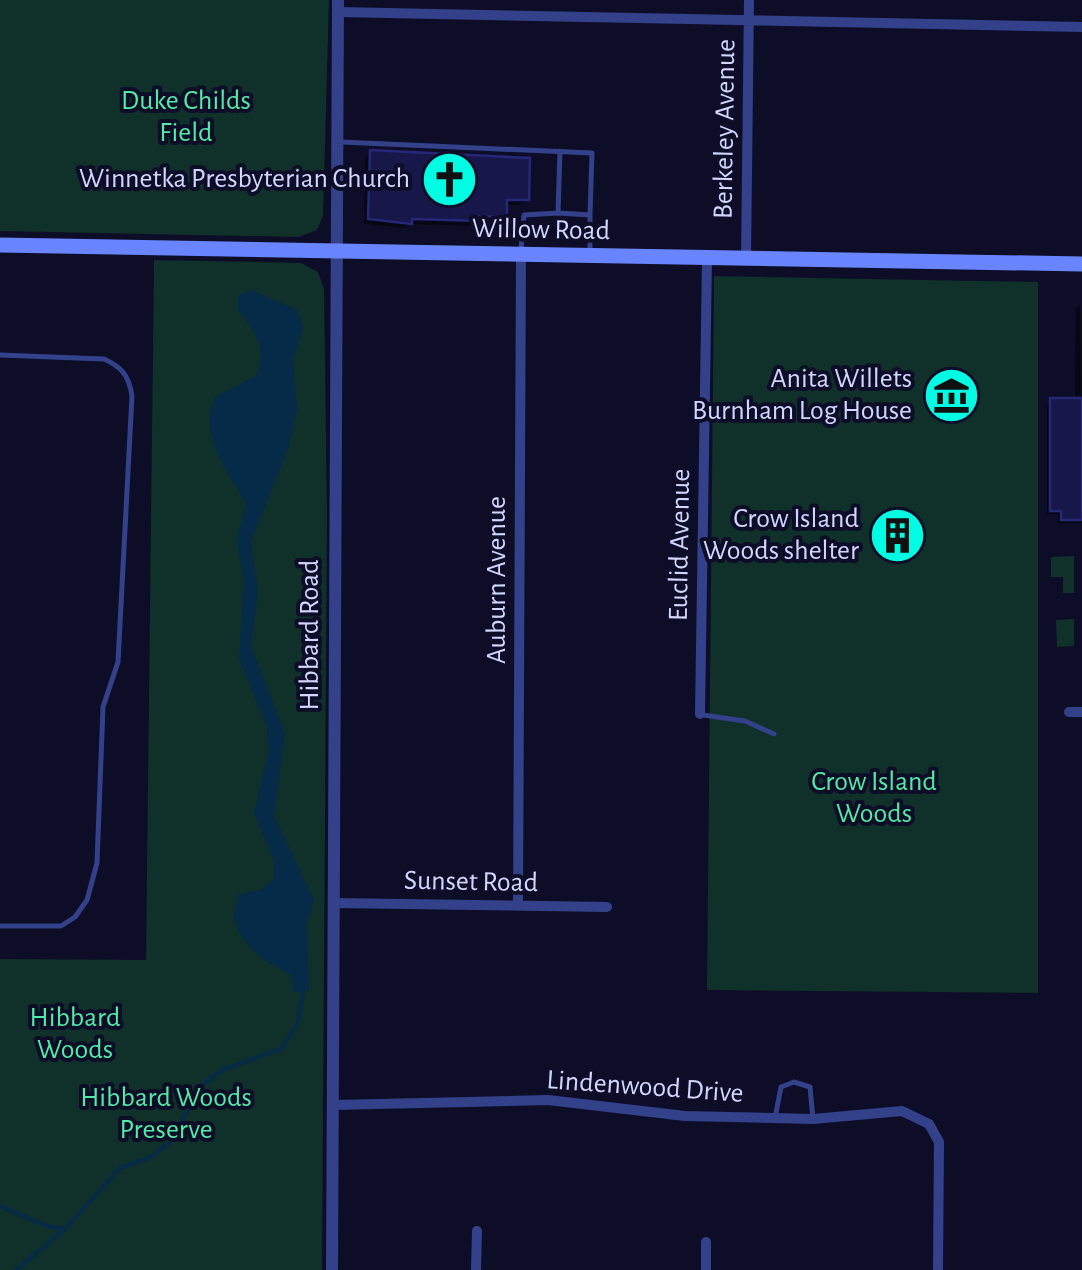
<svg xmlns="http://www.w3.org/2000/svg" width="1082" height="1270" font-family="'Alegreya Sans',sans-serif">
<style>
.green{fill:#0f3129}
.water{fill:#052b48}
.shadow{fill:#0007}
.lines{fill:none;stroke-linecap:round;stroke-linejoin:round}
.stream{stroke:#052b48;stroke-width:4}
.building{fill:#17174a;stroke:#262778;stroke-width:2.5}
.service{stroke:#33418a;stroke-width:5}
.minor{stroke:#33418a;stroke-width:10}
.tertiary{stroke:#33418a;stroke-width:12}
.secondary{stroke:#6984ff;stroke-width:15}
.labels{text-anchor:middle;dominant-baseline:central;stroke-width:8;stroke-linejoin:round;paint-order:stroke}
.park-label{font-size:28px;fill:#52eba5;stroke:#0d0d27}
.street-label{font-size:28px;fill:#d2d6ff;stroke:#0d0d27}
.poi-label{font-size:28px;fill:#d2d6ff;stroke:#0d0d27;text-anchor:end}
</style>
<rect width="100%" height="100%" fill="#0d0d27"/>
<!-- green -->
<path class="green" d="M0,0H329L323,216L317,230L298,237L0,231Z
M154,260L301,263L318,272L324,289L327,513L322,1270H0V959L146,960Z
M714,276L1038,282V993L707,990Z
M1074,556V593H1063V577H1051V557Z
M1074,619V646L1057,647L1056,620Z"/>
<!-- water -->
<path class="water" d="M252,290L297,310L303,327L293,361L297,410L289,446L251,542L258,593L251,646L285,733L274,816L314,900L307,924L309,991L294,992L290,974C263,962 240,945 233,915L239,894L261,890L274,879V861L254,813L268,754L267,727L239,658L244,581L237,539L246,503C227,470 198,436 215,397L256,376C268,345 255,334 238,309L239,295Z"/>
<!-- shadow -->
<path class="shadow" d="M371,152L526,199L520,205H504L498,221H476L471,226L409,224L404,228L364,224L365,158Z
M1080,305L1082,523H1058V514H1047V405L1075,401L1076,309Z"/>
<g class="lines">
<!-- stream -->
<path class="stream" d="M0,1206L47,1226L65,1229
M16,1270L65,1229L120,1168L151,1157L169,1143L201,1086L222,1070L281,1049L298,1023L303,991"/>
</g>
<!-- building -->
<path class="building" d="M370,150L530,158L529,200H507V217L479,216V221L412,219V224L368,219Z
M954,384L964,403L953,408L940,392Z
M1050,398H1082V520H1061V511H1050Z
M891,527H905L904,551H890Z"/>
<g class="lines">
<!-- service -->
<path class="service" d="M341,142L592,153L590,215L558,213
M590,215V253
M521,250L524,215L558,213L560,151
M0,355L104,359C122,367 129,376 132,396L118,662L103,707L97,863L87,900L75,917L61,926H0
M703,715L745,721L774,734
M775,1118L781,1087L794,1082L810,1087L813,1119"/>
<!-- minor -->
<path class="minor" d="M338,12L1082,27
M746,259L749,0
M1069,712H1082
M700,714L707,258
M334,903L607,907
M518,905L521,255
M334,1105L548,1100L685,1116L813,1119L902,1111L929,1124L939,1142L938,1270
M476,1270L477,1231
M706,1270V1242"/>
<!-- tertiary -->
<path class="tertiary" d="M332,1270L338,0"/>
<!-- secondary -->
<path class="secondary" d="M0,245L1082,264"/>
</g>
<!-- icons -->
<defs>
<symbol id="church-disc" viewBox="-11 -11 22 22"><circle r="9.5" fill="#00fde3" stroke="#0d0d27"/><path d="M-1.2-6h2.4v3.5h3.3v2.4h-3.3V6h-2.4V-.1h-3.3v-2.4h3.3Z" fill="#111"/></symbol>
<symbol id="museum-disc" viewBox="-11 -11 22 22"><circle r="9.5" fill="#00fde3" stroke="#0d0d27"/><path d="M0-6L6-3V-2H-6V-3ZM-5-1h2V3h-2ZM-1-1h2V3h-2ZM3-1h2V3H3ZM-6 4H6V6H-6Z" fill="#111"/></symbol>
<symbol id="building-disc" viewBox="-11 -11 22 22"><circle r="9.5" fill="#00fde3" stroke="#0d0d27"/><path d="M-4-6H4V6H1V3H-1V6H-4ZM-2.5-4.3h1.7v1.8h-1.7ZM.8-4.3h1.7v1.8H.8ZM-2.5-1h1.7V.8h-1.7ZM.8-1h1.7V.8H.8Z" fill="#111"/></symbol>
</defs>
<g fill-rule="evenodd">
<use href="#church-disc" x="418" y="148" width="63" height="63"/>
<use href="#museum-disc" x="920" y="364" width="63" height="63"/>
<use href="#building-disc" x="866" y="504" width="63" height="63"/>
</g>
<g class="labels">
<!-- park labels -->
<g class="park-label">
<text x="186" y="101">Duke Childs<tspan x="186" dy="32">Field</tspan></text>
<text x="874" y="782">Crow Island<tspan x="874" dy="32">Woods</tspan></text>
<text x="75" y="1018">Hibbard<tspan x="75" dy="32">Woods</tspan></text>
<text x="166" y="1098">Hibbard Woods<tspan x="166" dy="32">Preserve</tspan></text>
</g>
<!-- street labels -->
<g class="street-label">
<text transform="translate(725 129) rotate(-89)">Berkeley Avenue</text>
<text transform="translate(541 230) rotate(1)">Willow Road</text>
<text transform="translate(680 545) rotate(-89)">Euclid Avenue</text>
<text transform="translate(497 580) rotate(-90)">Auburn Avenue</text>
<text transform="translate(310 635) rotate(-90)">Hibbard Road</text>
<text transform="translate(471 882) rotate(1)">Sunset Road</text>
<text transform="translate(645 1087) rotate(4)">Lindenwood Drive</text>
</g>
<!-- poi labels -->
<g class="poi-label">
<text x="410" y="179">Winnetka Presbyterian Church</text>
<text x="912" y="379">Anita Willets<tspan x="912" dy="32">Burnham Log House</tspan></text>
<text x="859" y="519">Crow Island<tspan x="859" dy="32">Woods shelter</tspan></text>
</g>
</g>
</svg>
